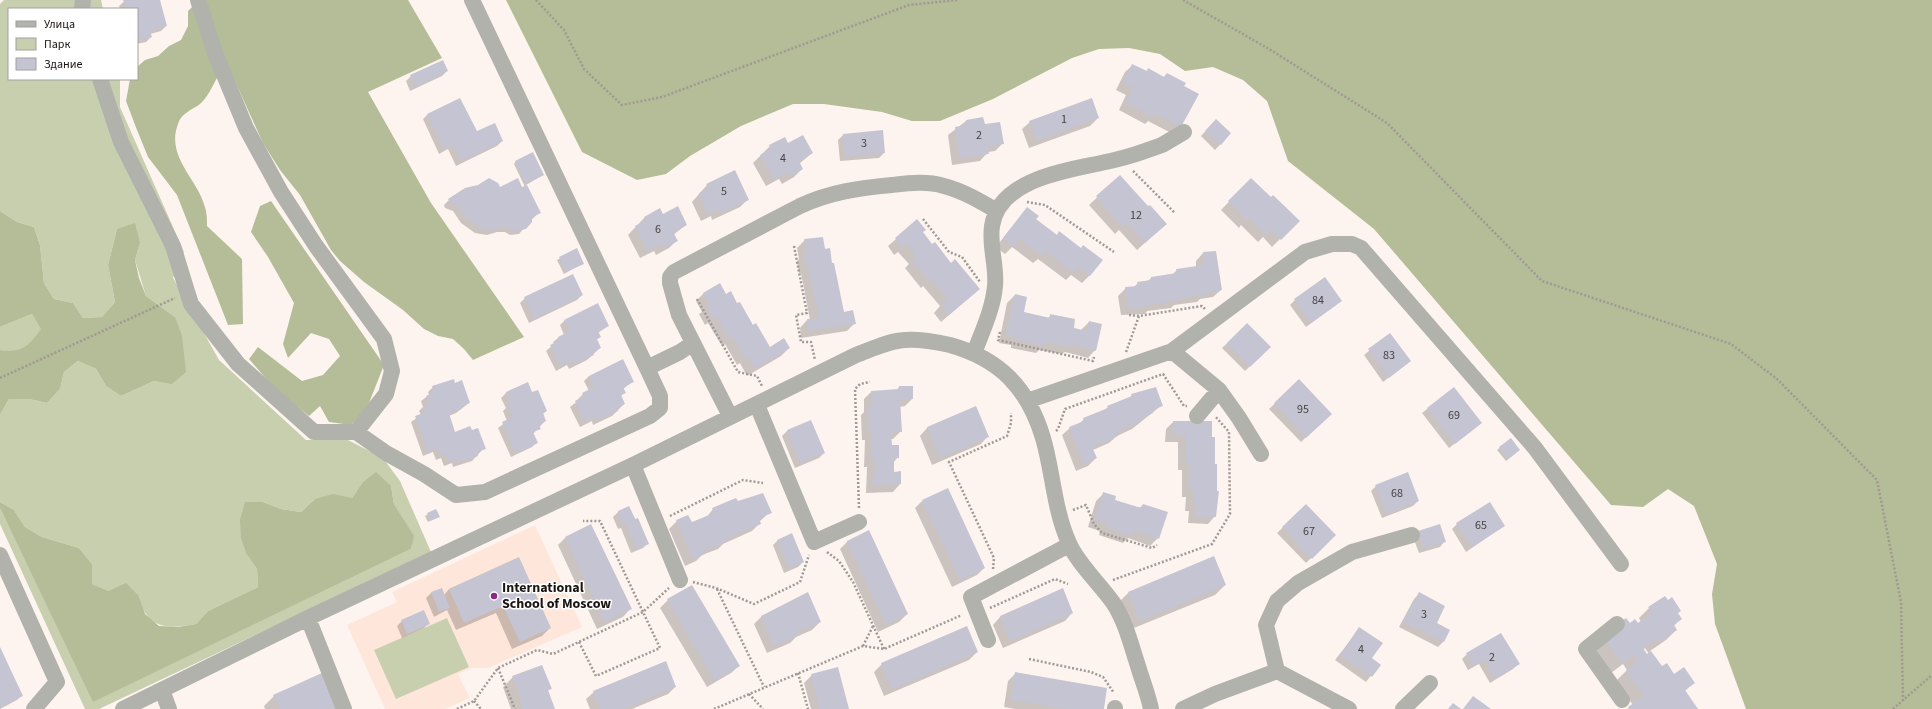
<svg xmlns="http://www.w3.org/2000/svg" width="1932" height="709" font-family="'Source Sans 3',sans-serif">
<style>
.education{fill:#fee7da}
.green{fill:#c7cfaf}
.forest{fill:#b4bd97}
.shadow{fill:#0003;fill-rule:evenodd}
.building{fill:#c5c4d3}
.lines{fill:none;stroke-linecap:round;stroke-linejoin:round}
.path{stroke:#a09894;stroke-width:2.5;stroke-dasharray:2 2;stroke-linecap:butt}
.minor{stroke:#b0b2ab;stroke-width:16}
.poi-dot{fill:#8e268b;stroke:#fff;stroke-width:1.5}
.labels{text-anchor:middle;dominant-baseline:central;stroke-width:3;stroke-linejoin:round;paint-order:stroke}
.number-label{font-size:12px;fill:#464142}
.poi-label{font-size:14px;font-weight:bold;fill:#1b1512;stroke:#fff;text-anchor:start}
</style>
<rect width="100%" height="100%" fill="#fef4ef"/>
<!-- education -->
<path class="education" d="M535,525L582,627L488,668H472L458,674L470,698L445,709H385L347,625L397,602L392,592Z"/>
<!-- green -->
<path class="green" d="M4,0H101L103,9H9V79H120V107L184,252L173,278L219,360L306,440L346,439L383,458L400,481L431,552L99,709H85L0,524V508L94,701L411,549L413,536L394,504L391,486L362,483L352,498L315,499L301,512L281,509L263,502L247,555L257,569L258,587L208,611L196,624C178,627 158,631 146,614C142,609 141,601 139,596L109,591L92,584V564L79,548L42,537L25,527L14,510L0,502V415L9,399H29L47,403L60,389L64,372L78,361L96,369L106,386L121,396L154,381L172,383L175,317L146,296L135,260L140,243L117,229L108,265L115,302L102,317L83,318L73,303L54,299L44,283L40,245L34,227L17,222L0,211V4Z
M32,314L42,329C30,345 21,355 0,350V327Z
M447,618L469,667L396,699L374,650Z"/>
<!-- forest -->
<path class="forest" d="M199,0H408L442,58L368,92L431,203L524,337L473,360L464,349L453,339L438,336L424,329L403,310L364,282L340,261L331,250L300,195L280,170L263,143L233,77L218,76C213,85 208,97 200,104C192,110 181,113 178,124C165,158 200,180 206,211C207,216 207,221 207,226L242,259L243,324L228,325L177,195L148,157L137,130L126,101L130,79H137V67L145,60L158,56L169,46L181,40L188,26V11Z
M506,0H1932V709H1746L1715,624L1712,594L1717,564L1694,506L1668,489L1643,507L1611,505L1374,229L1288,161L1267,101L1243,80L1213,67L1185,71L1160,54L1129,48L1099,49L1072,58L993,99L940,121H912L882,112L824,104H793L741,126L690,156L666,174L637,180L582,152Z
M271,201L384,365L367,408L351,425L329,422L320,406L309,416L274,388L249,359L258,347L302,381L323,375L340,356L329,339L311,333L288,358L283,344L294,303L268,257L251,232L260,206Z
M0,211L17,222L34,227L40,245L44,283L54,299L73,303L83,318L102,317L115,302L108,265L117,229L135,223L140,243L135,260L139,278L146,296L175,317L182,336L186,372L172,384L154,381L121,396L106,386L96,369L78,361L64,372L60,389L47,403L29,399H9L0,415V350C21,354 30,345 41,329L32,314L0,327Z
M376,472L391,486L394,504L414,536L411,549L93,702L0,508V502L14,510L25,527L42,537L79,548L92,564V584L109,591L126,583L139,596L145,614L159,626L178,627L196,624L208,611L258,587L257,569L247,555L241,538L240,520L245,502H263L281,509L301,512L315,499L333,494L352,498L362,483Z"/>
<!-- shadow -->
<path class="shadow" d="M159,0L166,26L161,31L150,34L151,37L146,42L137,44V9H120L119,6L126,0Z
M1133,65L1146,72L1148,70L1163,78L1167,74L1183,86L1180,126L1173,134L1148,121L1145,124L1119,110L1126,95L1116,90L1125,72Z
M447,71L442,76L410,91L406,81L411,76Z
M428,114L476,133L502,141L497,146L456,166L448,149L439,154L423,119Z
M1098,118L1090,126L1029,148L1022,129L1030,122Z
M966,121L984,125L1002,144L995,151L988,152L980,161L952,165L948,135Z
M1211,125L1230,134L1215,150L1201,136Z
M882,131L884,153L879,158L840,161L838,140L843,135Z
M788,144L812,153L799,164L802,169L794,177L782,184L779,179L766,186L753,163L770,146Z
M516,161L543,175L526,185L539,213L531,220L519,234L510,235L505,232H497L487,235L475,233L461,223L453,211L445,208L444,205L449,200L500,188L525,187L514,164Z
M1120,176L1148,208L1158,231L1137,250L1119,230L1115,234L1089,205Z
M1251,179L1271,199L1298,221L1272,247L1263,237L1258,242L1241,225L1239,228L1221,210Z
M707,185L748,199L740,207L712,220L711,216L701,221L692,202Z
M1027,208L1035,220L1056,236L1059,233L1090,275L1082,283L1071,275L1066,280L1038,259L1033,263L1012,247L1005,254L996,247Z
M662,215L686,225L673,235L676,241L669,248L656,255L654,251L640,258L628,235L645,217Z
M917,221L921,233L932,246L979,289L941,322L934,313L940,306L923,286L921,288L905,268L909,264L898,252L894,255L888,246Z
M805,240L824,250L831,265L844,313L855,323L847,331L801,338L800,328L807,320H810L801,273H799L797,261L799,259L797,248Z
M576,250L583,263L564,274L557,260Z
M1203,253L1221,290L1213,297L1200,299L1197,302L1174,305L1171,308L1147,311L1145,314L1121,315L1118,296L1126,288L1134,287L1138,283L1147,282L1151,278L1172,275L1177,270L1196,267V261Z
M720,284L726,295L737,305L769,348H789L781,356L747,376L740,363L737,365L725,344L722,346L708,323L705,325L699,314L702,312L696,301L703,294Z
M582,295L577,300L529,323L520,303L525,298Z
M1015,295L1023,313L1048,318L1051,315L1072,329L1081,330L1089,322L1095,350L1088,358L1065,352L1062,354L1039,350L1036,353L1011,348V345L999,343L1007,303Z
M1295,300L1336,305L1306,327L1290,305Z
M565,320L608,326L598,333L600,337L596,340L600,348L587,360L569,369L567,365L556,371L546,351L554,344L553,342L558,338L564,335L560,325Z
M1247,324L1270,347L1245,371L1222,348Z
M1390,334L1410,361L1383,382L1364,355Z
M589,376L632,382L623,389L624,393L621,396L624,404L612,416L593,425L592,421L580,427L570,407L579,400L578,399L583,394L589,391L584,381Z
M1299,381L1330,414L1301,442L1269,409Z
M433,387L469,403L456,413L449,416L454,433L484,448L472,461L453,467L452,463L444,466L441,458L436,460L433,452L423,456L411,422L421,415L419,411L423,407L421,401L429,395L428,392Z
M899,387L912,399L905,406L900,407L901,431L893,439H890L891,446L898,457L893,463V473L900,484L893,492L866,493L867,467H864L865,440H862L861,415L864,412V399L871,392L896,391Z
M1454,388L1475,428L1449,448L1422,413Z
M506,393L532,394L546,411L542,415L545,421L533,434L537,442L532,447L511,457L498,428L507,421L503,411L506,408L501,398Z
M1132,395L1162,405L1132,429L1117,436L1109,443L1093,450L1096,458L1088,466L1076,471L1062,435L1070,428L1079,424L1084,419L1104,411L1108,407L1128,399Z
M976,407L988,436L981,444L932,465L920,436L927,428Z
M810,421L824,453L819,458L795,468L782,436L787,431Z
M1173,422L1211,438L1215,516L1208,524L1188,523L1189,511H1185L1186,497H1182V470H1178V442H1165L1166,429Z
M1510,440L1516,453L1506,461L1497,450Z
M1376,486L1418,501L1413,506L1382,518L1371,491Z
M1104,493L1114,500L1139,508L1143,505L1158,538L1150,546L1128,538L1123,543L1099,535L1100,531L1088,527L1096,501Z
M922,501L984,568L977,575L952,587L915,508Z
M737,503L770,512L759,522L760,523L752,531L723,544L718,549L702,555L696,561L685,566L669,529L677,521L691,524L706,518L713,509Z
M1306,505L1335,535L1306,563L1277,533Z
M629,507L648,543L643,548L631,553L621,528L618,529L613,517L618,512Z
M436,510L439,516L428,522L425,516Z
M1457,524L1504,526L1466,552L1452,529Z
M1418,532L1444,542L1440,547L1419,553L1413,537Z
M566,537L630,609L623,617L597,629L558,545Z
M778,540L803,562L798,567L784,573L773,545Z
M848,541L907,614L899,622L878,632L840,549Z
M1214,557L1225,585L1215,595L1129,630L1118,603L1128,593Z
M519,558L550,628L542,636L512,649L496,613L456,630L447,610L434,617L426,598L431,593L441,589L444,595L449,589Z
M1062,590L1072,613L1065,621L1003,648L993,625L1000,617Z
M807,593L820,622L812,630L796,637L790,643L767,653L754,624L761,617Z
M1419,594L1435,623L1449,630L1443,642L1438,647L1399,627L1414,599Z
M668,600L739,666L731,673L707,687L660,608Z
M1649,608L1677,614L1680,619L1674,626L1676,630L1666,640L1650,651L1662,668L1693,683L1685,691L1697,709H1627L1633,705L1616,681L1627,670L1623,664L1611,673L1593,645L1630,625L1638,624L1641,622L1639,618ZM1645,648L1649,654L1646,655L1643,650Z
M424,612L429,623L424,628L402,638L397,626L402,621Z
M1360,628L1370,659L1379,665L1366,682L1335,660Z
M0,650L22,695L17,700L0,709Z
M977,652L969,660L884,696L874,672L882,664Z
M1467,654L1518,664L1513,669L1490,683L1479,664L1468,670L1462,659Z
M1016,673L1103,709H1015L1004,707L1008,681Z
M812,675L848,709H811L804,683Z
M513,677L550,688L547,692L554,709H511L503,687Z
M675,687L668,694L632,709H590L586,699L594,692Z
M274,696L338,709H265L264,706Z"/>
<!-- building -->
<path class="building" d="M123,0H160L167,26L150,31L152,37L137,41V9H126Z
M443,60L448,71L415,87L410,75Z
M1132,64L1147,71L1148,68L1164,77L1167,73L1186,83L1184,86L1199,94L1181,127L1155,113L1153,117L1126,102L1133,88L1123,82Z
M460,98L477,131L495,123L503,141L461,161L453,145L444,149L427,114Z
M1092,98L1099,118L1037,141L1029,121Z
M983,117L985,124L1000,122L1004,144L988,146L989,154L960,158L955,127L966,125V120Z
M1216,119L1231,133L1221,145L1205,131Z
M883,130L885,153L845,157L843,134Z
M803,135L813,153L799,161L803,169L789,177L787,172L774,180L760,155L771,149L769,145L785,137L788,143Z
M533,152L544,175L526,184L515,161Z
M735,170L749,200L720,213L718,209L709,214L699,193L709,189L706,184Z
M1120,175L1148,206L1150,205L1167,224L1145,243L1127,223L1123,227L1096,196Z
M489,178L498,183L500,187L518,178L522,187L527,185L541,213L532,217V222L526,229L516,231L503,227L491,231L480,228L470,219L466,218L458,206L450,203L448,199L465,188L478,185Z
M1251,178L1271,197L1273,195L1300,221L1281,240L1271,230L1266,235L1250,218L1247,221L1228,201Z
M678,206L687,225L673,232L678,241L664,248L662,244L648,251L635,226L646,220L644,217L660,208L663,214Z
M1027,207L1039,216L1036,219L1057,235L1059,231L1081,248L1083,245L1103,260L1090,276L1078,267L1074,273L1045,251L1042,256L1019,239L1014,247L1003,238Z
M917,219L926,230L923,232L932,244L935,242L951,263L955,259L980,289L949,315L941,304L948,299L931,279L929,281L912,260L916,256L906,245L902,248L895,238Z
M823,237L825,249L830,248L832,263H834L844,312L853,310L856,324L808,331L807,319L819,318L808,266H806L804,253L807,252L804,239Z
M577,248L584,264L566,272L559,257Z
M1216,251L1222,290L1206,292V295L1179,298L1180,301L1153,304V306L1128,308L1125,287L1138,286L1137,282L1151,280V277L1177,273L1176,269L1204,265L1203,252Z
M573,274L583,295L534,319L524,297Z
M1325,277L1342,301L1311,323L1294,299Z
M720,283L726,294L731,291L737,303L740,302L753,325L756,323L770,347L784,338L790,348L755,369L748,356L745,358L733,337L730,339L716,316L713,318L706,306L709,304L703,293Z
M1015,294L1027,297L1024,312L1050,318V314L1075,319L1074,328L1087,331L1089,321L1102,324L1096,351L1071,344L1070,347L1046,342L1045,346L1018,340V338L1006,335Z
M598,303L609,326L598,331L601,337L597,339L601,348L592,352L594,355L574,364L572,361L561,367L550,345L560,340L558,337L570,331L564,320Z
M1247,323L1271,347L1250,367L1227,343Z
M1390,333L1411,361L1389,378L1368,349Z
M623,359L634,382L623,387L626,393L621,395L625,404L616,408L618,411L598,420L597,417L585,423L575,401L584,396L582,393L594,387L589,376Z
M454,379L455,383L462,380L470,403L461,406L462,409L449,413L455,432L470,426L472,430L478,428L486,449L477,452L478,456L458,463L457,459L449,462L446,454L441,456L438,448L428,452L415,416L426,412L424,405L429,404L426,396L434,392L432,386Z
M1299,379L1332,414L1306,438L1274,403Z
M528,382L532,392L538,390L547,411L543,413L546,421L539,425L541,429L533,432L538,443L516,453L502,422L513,417L507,405L511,403L506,392Z
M899,386H913V399L900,400L902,432H891L892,445H899V458H894V472L901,471V484L873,485V472H875V459H872V432H869L868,407H872L871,391L899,389Z
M1156,387L1163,406L1152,410L1153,413L1140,419L1141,422L1117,432L1118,436L1092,447L1097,458L1084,464L1069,427L1084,421L1083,418L1108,408L1107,406L1132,396L1131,394Z
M1454,387L1482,423L1455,444L1427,408Z
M976,406L989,437L940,458L927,427Z
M811,420L825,453L800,463L787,430Z
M1173,421H1212V437H1215V464H1217V491H1219L1216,517L1196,516V504H1193V489H1189V463H1185L1186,435L1173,434Z
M1511,438L1520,450L1508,459L1499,447Z
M1408,472L1419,501L1387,514L1375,485Z
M948,488L985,568L960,580L922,500Z
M1103,492L1116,496L1115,500L1141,508L1143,504L1168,512L1159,539L1133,530L1132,536L1106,527L1107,523L1095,519Z
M763,493L772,513L759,518L761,524L726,539L727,541L704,551L705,554L693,559L676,520L688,515L692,522L714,513L712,508L736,498L738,501Z
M1490,502L1505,526L1472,547L1456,523Z
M1306,504L1336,535L1312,559L1282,527Z
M629,506L635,519L638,518L649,544L637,549L626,524L623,525L618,511Z
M436,509L440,517L430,521L427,513Z
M591,524L632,609L605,622L565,537Z
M1440,524L1446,542L1423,549L1418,531Z
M869,530L908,614L886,625L847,541Z
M792,533L804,562L789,568L777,540Z
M1214,556L1226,585L1140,621L1128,592Z
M519,557L551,628L520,642L503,606L464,623L449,589Z
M692,585L740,666L715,681L667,599Z
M442,588L450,608L439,612L431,592Z
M1063,588L1073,613L1010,641L1000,616Z
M808,592L821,622L798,632L799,635L774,646L761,616Z
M1419,592L1445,606L1437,623L1450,630L1444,642L1403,622Z
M1665,596L1668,600L1672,597L1681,611L1678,613L1682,619L1674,625L1677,630L1658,643L1656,639L1643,648L1647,654L1651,651L1662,666L1667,663L1674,674L1684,667L1695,683L1685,690L1698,709H1630L1628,707L1644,696L1626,670L1638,661L1634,655L1622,663L1602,635L1626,618L1630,623L1635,619L1638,623L1652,613L1648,607Z
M424,610L430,624L407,634L401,620Z
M967,626L978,652L892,689L881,663Z
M1359,627L1383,643L1372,658L1381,665L1372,677L1340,655Z
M1501,633L1520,664L1495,679L1484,660L1474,666L1466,653Z
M0,647L23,696L0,707Z
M666,661L676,687L623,709H600L593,691Z
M542,665L552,689L548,690L555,709H522L519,702L522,701L512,676Z
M838,667L849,709H820L811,674Z
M1015,672L1107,688L1104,709H1066L1011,700Z
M322,673L339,709H280L273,695Z
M1473,696L1491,709H1463Z
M1453,703L1461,709H1448Z"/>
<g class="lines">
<!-- path -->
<path class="path" d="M536,0L564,30L584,69L622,105L662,97L909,5L957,0
M1183,0L1269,49L1387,123L1542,281L1731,344L1777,379L1877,480L1901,602L1903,700
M1133,171L1175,213
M1027,202L1045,205L1114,252
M923,219L949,252L962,257L980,282
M794,246L807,313L796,315L801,342H811L815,360
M697,299L738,372L757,376L762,386
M1129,315L1139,316L1202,306L1205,309
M1000,332L998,340L1093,361L1094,357
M1126,352L1139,316
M0,378L175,298
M1056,431L1058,429L1065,409L1163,374L1184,406H1187
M859,508L855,389L860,384L870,382
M1073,510L1086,505L1094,524L1102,533L1152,548L1157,545
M670,516L743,480L763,483
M827,552L839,561L853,582L884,649
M993,569L994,558L949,462L1007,436L1011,423V413
M1113,580L1212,544L1230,514L1229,432L1215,416
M693,582L716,588L754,604L800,582L809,555
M717,589L764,687
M990,608L1055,579L1068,584
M579,642L596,676L660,648L600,521H583
M863,646L873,626
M1029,659L1091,672L1103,677L1114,693
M498,668L515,709
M798,673L808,709
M749,694L763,709
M474,701L481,709
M457,709L474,701L498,668L537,650L553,654L643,612L669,588
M714,709L863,646L884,649L962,615
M1893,709L1932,675"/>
<!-- minor -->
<path class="minor" d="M198,0L215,53L246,128L281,192L316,246L384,339L392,371L386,394L356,432
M472,0L647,368L680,352L693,343
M82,9L83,0
M100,79L121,142L173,246L191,304L238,364L314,432H356L386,453L424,474L456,495L485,492L650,416L660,408V396L647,368
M1172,351L1219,390L1239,418L1261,454
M974,353C982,332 993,309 995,286C997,266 989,246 992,226C999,180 1064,171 1101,163C1116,160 1131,156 1145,151L1162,145L1184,132
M1027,401L1172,351L1305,252L1332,244H1352L1361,248L1368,256L1535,448L1621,564
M757,405L814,542L859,522
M730,416L679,315L670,283V277L674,272L800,206C830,192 859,188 892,185C910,183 927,181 944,186C963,191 980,201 997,211
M1197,416L1219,390
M633,465L680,580
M0,555L57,682L34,709
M308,618L344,709
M1617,624L1586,649L1622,700
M988,640L971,597L1069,545
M1277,671L1266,625L1277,601L1298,583L1352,552L1412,535
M162,690L169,709
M1115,708V709
M123,709L308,618L633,465L856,355C872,349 888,341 905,340C919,339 936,342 950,345C1000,359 1028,388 1043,438C1053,472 1054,510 1069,543C1077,563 1101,585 1114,604C1126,623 1131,645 1138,666C1142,680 1148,694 1151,709
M1183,709L1215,694L1277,671L1349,709
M1403,709L1430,683"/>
</g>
<!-- markers -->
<circle class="poi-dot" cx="494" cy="596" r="4"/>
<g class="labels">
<!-- number labels -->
<g class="number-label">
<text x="1064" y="119">1</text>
<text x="979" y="135">2</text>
<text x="864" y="143">3</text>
<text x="783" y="158">4</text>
<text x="724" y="191">5</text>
<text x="1136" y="215">12</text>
<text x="658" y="229">6</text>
<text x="1318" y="300">84</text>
<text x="1389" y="355">83</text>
<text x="1303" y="409">95</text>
<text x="1454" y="415">69</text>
<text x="1397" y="493">68</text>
<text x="1481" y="525">65</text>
<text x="1309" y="531">67</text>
<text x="1424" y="614">3</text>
<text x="1361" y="649">4</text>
<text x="1492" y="657">2</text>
</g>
<!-- poi labels -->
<g class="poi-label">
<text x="502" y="588">International<tspan x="502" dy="16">School of Moscow</tspan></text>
</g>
</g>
<!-- legend -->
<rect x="8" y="8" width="130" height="72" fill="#ffffff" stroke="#a4a1a0"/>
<rect x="16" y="21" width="20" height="6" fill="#b0b2ab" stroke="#a4a1a0"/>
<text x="44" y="28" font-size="12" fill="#1b1512">Улица</text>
<rect x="16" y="38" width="20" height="12" fill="#c7cfaf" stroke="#a4a1a0"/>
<text x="44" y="48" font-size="12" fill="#1b1512">Парк</text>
<rect x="16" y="58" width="20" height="12" fill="#c5c4d3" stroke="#a4a1a0"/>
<text x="44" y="68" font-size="12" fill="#1b1512">Здание</text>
</svg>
